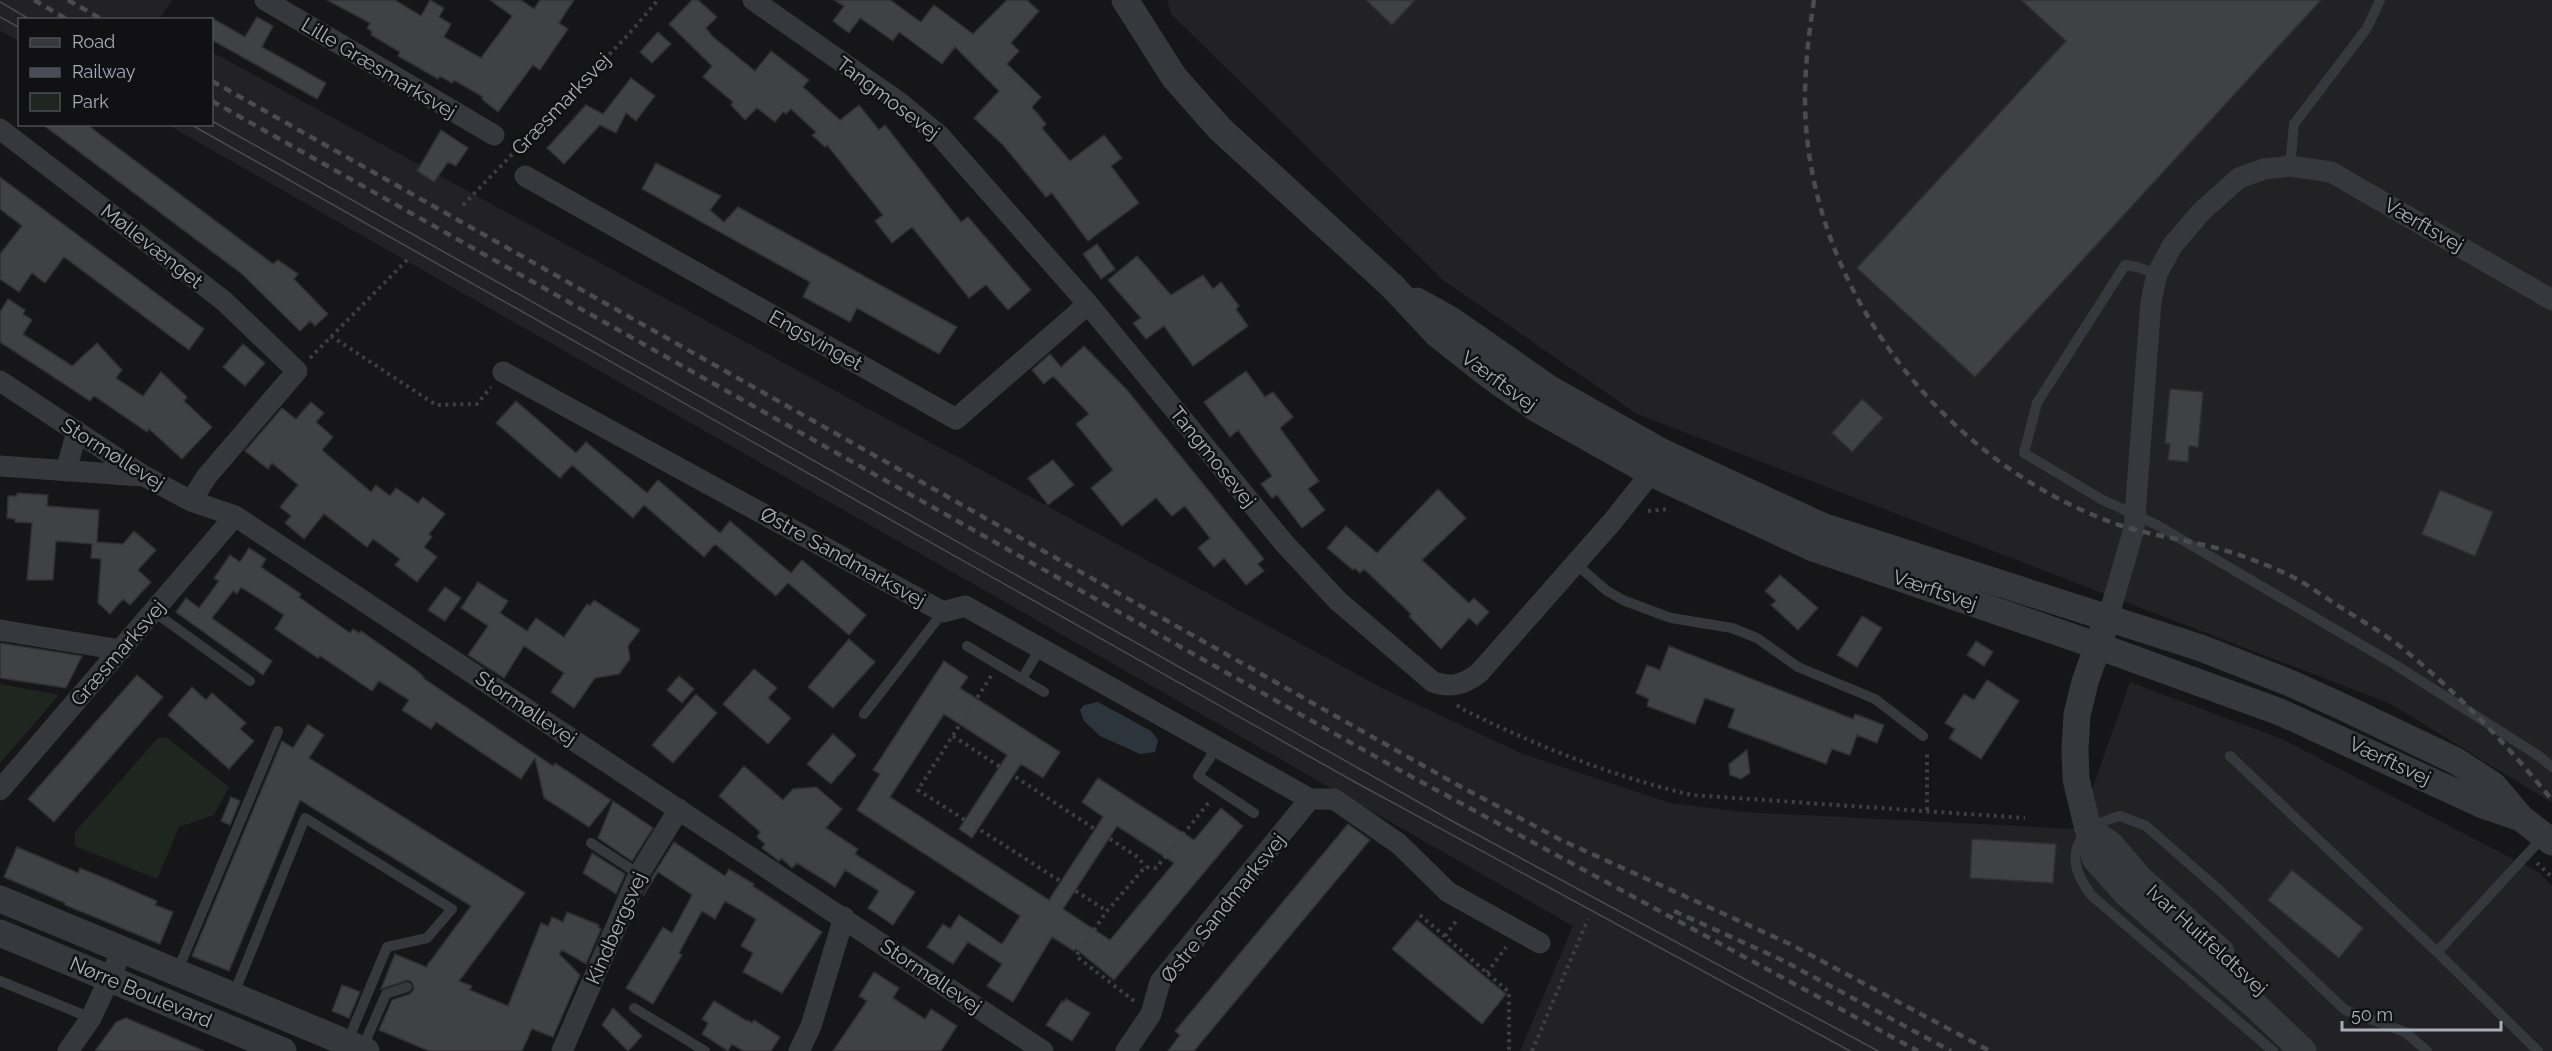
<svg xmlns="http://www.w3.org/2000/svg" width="2552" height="1051" font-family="Raleway,sans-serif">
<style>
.built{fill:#222225}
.green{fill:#1e261f}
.water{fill:#2c353c}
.building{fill:#404145;stroke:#303034;stroke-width:1.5;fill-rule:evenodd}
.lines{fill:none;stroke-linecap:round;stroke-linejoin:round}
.path{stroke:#3d3f44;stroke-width:4;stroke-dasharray:3 4.5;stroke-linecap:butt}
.service{stroke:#37383d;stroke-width:10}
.minor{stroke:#37383d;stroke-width:21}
.tertiary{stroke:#37383d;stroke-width:27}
.tram{stroke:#4a4c52;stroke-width:1.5}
.rail{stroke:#4a4c52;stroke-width:4.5;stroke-dasharray:8 6;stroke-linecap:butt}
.labels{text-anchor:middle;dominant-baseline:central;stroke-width:5;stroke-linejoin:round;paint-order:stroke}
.street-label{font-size:20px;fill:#a8adb8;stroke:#111113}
</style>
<rect width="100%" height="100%" fill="#161618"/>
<!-- built -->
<path class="built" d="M0,0H172L159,19L20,20L19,41L0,31Z
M1167,0H2552V803L2391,704L1637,414L1443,280L1171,14Z
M212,52L1384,689L1523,754L1670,803L1743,812L2078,829L2130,682L2282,739L2540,873L2552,886V1051H1520L1573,926L168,125L212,124Z"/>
<!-- green -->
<path class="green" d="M0,684L59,695L0,763Z
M166,737L229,787L214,815L179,827L157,879L75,846V832L158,738Z"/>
<!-- water -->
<path class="water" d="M1098,702L1151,731L1158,740L1155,752L1140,754L1100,736L1084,721L1080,710L1084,705Z"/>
<!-- building -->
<path class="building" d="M327,0H395L421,16L430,0L444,8L439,17L451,24L444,37L481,58L512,16L490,0H521L534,9L540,0H574L559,23L568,29L540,70L533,65L498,112L482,99L483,97L454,80L452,83L440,76L438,79L398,56L400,52L371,35L372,32L367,28L370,23Z
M692,0H698L717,17L706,28L712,36L755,71L771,51L809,80L803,87L840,120L859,105L879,130L885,125L961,222L968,217L1031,290L1008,310L986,285L969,298L912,227L892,243L875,221L883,215L827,145L825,147L812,135L816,132L791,109L786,114L783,112L775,122L757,108L745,120L731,105L733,102L703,77L712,66L669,24Z
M834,0H890L921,22L934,5L973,34L1007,0H1027L1039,11L1011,43L1019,51L1007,64L1041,97L1032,107L1046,124L1042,128L1070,161L1104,135L1122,158L1111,166L1139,203L1088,241L1052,193L1046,197L1003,145L974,118L999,91L955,47L942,64L899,32L893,41L860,18L849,33L833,21L844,6Z
M1366,0H1415L1392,25Z
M2021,0H2321L1975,377L1857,268L2066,41Z
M257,17L273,26L262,47L326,83L317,99L212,40V18L245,37Z
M658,32L671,44L652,63L640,52Z
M631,78L655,96L636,121L626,113L616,133L600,125L564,164L547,148L586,105L603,114Z
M42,124H86L273,264L278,260L298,274L294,279L328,314L315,326L310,321L300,331L242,274Z
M441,130L468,148L456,166L448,162L434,182L417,171Z
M656,163L721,196L710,210L724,222L738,207L957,327L939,354L857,308L850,322L803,297L810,282L642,189Z
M0,177L204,329L189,350L64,257L45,283L32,273L19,292L0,279V254L22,226L0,209Z
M1097,244L1115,269L1101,279L1083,254Z
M1137,256L1171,295L1203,275L1213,289L1221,282L1239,306L1236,309L1248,326L1193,366L1164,326L1146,339L1133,323L1141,318L1108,280Z
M8,299L25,310L23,314L32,320L23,334L72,366L97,343L122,370L116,378L143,396L161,372L187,397L184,401L212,427L182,459L149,429L147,432L94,396L90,401L0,342V312Z
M243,344L265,363L245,386L223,367Z
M1084,346L1127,390L1264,559L1258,564L1264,571L1246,585L1224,558L1214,567L1198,548L1210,538L1185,506L1172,516L1156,498L1122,526L1091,488L1113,470L1076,424L1089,414L1053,376L1044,384L1032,370L1050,354L1061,367Z
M1246,371L1265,397L1273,392L1293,417L1280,428L1319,481L1308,489L1325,510L1302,528L1277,495L1272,498L1261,484L1272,476L1238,430L1230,437L1204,402Z
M2170,389L2203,392L2198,447L2189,446L2188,462L2168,460L2170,444L2165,443Z
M1862,399L1883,418L1852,452L1832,433Z
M516,401L576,453L586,442L647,493L658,480L720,533L730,521L791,573L802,560L866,615L849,635L788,583L776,596L715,544L704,557L644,505L633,518L572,465L560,478L496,423Z
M311,402L324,413L316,422L333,437L322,450L371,492L376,485L390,496L396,488L418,503L423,497L445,514L429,534L432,537L424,547L437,557L417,582L395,565L400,559L373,539L367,547L324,514L304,539L285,523L291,516L280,507L298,485L272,463L268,469L245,451L282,408L296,419Z
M1053,460L1074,485L1048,505L1028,478Z
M1438,489L1466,518L1422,560L1469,603L1474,598L1489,612L1477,625L1469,618L1441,649L1409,616L1411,614L1364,569L1360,573L1355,568L1353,570L1327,548L1346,526L1377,553Z
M2440,490L2493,512L2475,556L2422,534Z
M17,493L48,495L47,506L99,510L97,542L123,544L134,531L156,550L138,570L151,582L130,605L123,599L110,614L98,603L101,559L91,558L92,544L56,541L53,580H27L32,523L15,522V519L7,518L8,496H17Z
M249,548L266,559L261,567L301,594L299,597L350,633L353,629L359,633L361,631L415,669L424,677L423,678L553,766L555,763L611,800L589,827L544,798L535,758L521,779L436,722L431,729L402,710L409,700L379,681L372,691L320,656L318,658L275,629L284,615L241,587L237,594L233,591L212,618L272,661L263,675L176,612L186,598L199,608L219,581L214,578L230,555L240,562Z
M1780,575L1818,608L1798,630L1771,605L1776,601L1765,591Z
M478,582L508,601L500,613L527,631L536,618L564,637L587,604L590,606L594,600L640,630L628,646L630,659L619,674L595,678L574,708L551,692L564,673L524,646L504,678L468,655L488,626L461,608Z
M445,587L461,598L445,621L428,610Z
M1862,616L1882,628L1857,667L1837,655Z
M849,639L875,662L833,708L808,687Z
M1976,641L1993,652L1984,666L1967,655Z
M0,643L82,656L66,688L0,678Z
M1669,646L1853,719L1855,714L1884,725L1877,743L1857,735L1850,755L1832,749L1826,764L1728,727L1735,709L1705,698L1695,724L1647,706L1649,699L1636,693L1647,665L1660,670Z
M944,661L968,677L960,688L1060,752L1043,778L1021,764L972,838L959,829L1007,755L944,714L890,797L1049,900L1103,817L1082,802L1098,778L1194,840L1221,808L1243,826L1114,980L1076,949L1074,951L1052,937L1013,1002L987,986L1002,964L968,942L953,964L927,947L943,924L950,929L959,915L1002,944L1020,916L857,810L880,774L873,770ZM1117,826L1174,863L1110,940L1063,909Z
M754,669L777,688L768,698L791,718L768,744L723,704Z
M137,675L163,697L54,822L28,799Z
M679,676L694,689L682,703L667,690Z
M1987,680L2019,701L1981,759L1949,738L1955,729L1945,723L1964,694L1974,700Z
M192,687L206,700L212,693L246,723L240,729L254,741L229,769L168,715Z
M696,694L717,713L673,763L652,745Z
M308,724L324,735L309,758L525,893L459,981L472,986L470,990L508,1006L541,923L548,926L552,917L563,922L567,912L599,925L598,927L601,929L586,964L562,950L559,954L580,975L553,1037L532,1029L522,1051H429L379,1030L392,1000L410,994L414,989L412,982L408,980L381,989L395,954L426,967L471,906L300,800L229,971L192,956L282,741L293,748Z
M833,734L856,755L831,784L807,764Z
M1747,750L1750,773L1741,779L1730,775L1729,764Z
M744,766L783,800L793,789L816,787L842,809L826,828L858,849L855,854L915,892L893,925L868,908L879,891L845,870L835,887L797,863L792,868L781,858L779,861L762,848L765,844L757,837L760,832L719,796Z
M231,797L240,801L230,825L221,821Z
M613,801L653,828L632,861L598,838Z
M1348,824L1370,840L1194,1051H1168L1180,1035L1175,1031Z
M1972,839L2056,844L2053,883L1970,878Z
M674,842L725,876L729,869L754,884L753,886L822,932L782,993L743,972L753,953L741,946L756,919L725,901L715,919L702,911L679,953L682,955L653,1004L626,988L663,927L672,933L692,895L658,872L643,896L650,880Z
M17,847L78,873L80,868L109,880L157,901L155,905L173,912L160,944L65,905V903L4,877Z
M592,853L625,874L616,894L583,873Z
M2292,870L2363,928L2339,958L2268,900Z
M1417,920L1506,994L1482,1024L1392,949Z
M874,972L899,988L893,998L925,1019L931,1009L957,1026L941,1051H833L867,1001L859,996Z
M342,985L360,992L349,1018L332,1011Z
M1066,999L1090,1013L1072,1041L1046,1025L1062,1001L1064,1002Z
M714,1001L747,1021L748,1020L752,1023L754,1020L780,1037L771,1051H743L732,1044L728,1051L702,1034L708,1023L702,1019Z
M613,1008L642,1036L628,1051L602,1025Z
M126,1018L204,1051H95L116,1022Z"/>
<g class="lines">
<!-- path -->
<path class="path" d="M463,205L628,35L658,0
M331,336L436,405L477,404L491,387
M310,358L407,260
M1648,511L1667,509
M991,676L918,790L1107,911
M1457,705L1462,709C1535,745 1613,777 1692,795L2025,818
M953,736L1139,858L1145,867
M1927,810V751
M2537,863L2552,877
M1420,915L1509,992V1051
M1445,936L1457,920
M1487,973L1506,947
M1134,1001L1076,956L1107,911L1145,867L1156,868L1210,801
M1532,1051L1588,919"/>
<!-- service -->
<path class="service" d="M2290,166L2294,124L2367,28L2380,0
M2157,274L2137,267L2125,265L2037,403L2024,453L2101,499L2157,525L2394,664L2539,756L2552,767
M1576,564L1607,591L1625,601L1671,618L1732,628L1757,638L1798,667L1875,699L1923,736
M154,612L250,681
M967,646L1022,679L1041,647
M1022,679L1044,692
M864,714L943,612
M1217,747L1198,776L1254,813
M2230,756L2437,952
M591,843L639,874
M177,972L278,731
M0,981L91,1018
M233,996L305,818L452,909L427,938L387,947L347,1043
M634,1008L705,1051
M362,1049L386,994L407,987
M2273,1051L2092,896C2062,858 2074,828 2120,816L2146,826L2218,889L2345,1010L2405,1032L2427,1051
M2538,1051L2437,952L2545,835"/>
<!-- minor -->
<path class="minor" d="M265,0L494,135
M753,0L899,102L939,135L1088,304L1284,543L1338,601L1433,682C1451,688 1463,685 1479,673L1612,522L1651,473L1657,462
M0,129L224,301L297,371L207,476L191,501
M525,176L956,419L1088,304
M503,372L943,612L965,606L1310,799L1160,982L1151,1014L1126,1051
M0,381L144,476L191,501L235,516L1043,1051
M0,466L143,476
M66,471L77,431
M2108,618L2134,529L2151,301L2157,274L2172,246L2201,212L2239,178L2264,169L2290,166L2331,172L2552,300
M0,630L121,650
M0,790L235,516
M1310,799H1334L1399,844L1448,892L1540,943
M68,1051L91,1018L123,949
M562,1051L639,874L679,809
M799,1051L811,1026L844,917"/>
<!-- tertiary -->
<path class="tertiary" d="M1125,0L1174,77L1220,129L1392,286L1438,335L1490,376L1537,409L1651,473L1813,548L2098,646L2280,712L2483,805L2521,818
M1417,301L1451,320L1550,389L1662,452L1822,526L2201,648L2290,683L2345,708L2456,761L2493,785L2521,818L2552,842
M2104,628L2085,682L2077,715L2075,750L2076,779L2095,858L2127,894L2260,1010L2303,1051
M2090,831L2110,844L2139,878L2221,952
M0,899L366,1051
M0,933L283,1051"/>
<!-- tram -->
<path class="tram" d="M0,2L31,20
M0,17L20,28
M212,121L1452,821L1878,1051
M190,124L1353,781L1850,1051"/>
<!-- rail -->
<path class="rail" d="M34,0L68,20
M68,0L103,20
M1814,0C1807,45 1802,91 1807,137C1824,304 1947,458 2103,519C2144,536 2189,539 2230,552C2250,558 2272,567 2291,576C2309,585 2325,598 2342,608C2360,620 2380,631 2397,644C2454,689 2507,744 2552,800
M212,81L1454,783L1561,840L1790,944L1990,1051
M212,101L1392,766L1918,1051
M1674,911L1782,960L1951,1051"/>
</g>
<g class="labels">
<!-- street labels -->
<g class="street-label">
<text transform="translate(379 68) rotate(31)">Lille Græsmarksvej</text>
<text transform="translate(888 98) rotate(37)">Tangmosevej</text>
<text transform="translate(561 104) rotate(-46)">Græsmarksvej</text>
<text transform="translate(2424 225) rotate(30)">Værftsvej</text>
<text transform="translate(152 246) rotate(38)">Møllevænget</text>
<text transform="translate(816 340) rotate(29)">Engsvinget</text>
<text transform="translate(1499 381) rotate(36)">Værftsvej</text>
<text transform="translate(113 454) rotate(32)">Stormøllevej</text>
<text transform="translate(1213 457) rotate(51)">Tangmosevej</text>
<text transform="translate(843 557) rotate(29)">Østre Sandmarksvej</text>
<text transform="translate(1935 590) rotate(19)">Værftsvej</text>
<text transform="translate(118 653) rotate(-49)">Græsmarksvej</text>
<text transform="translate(526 708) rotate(34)">Stormøllevej</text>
<text transform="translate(2390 761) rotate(25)">Værftsvej</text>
<text transform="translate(1223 908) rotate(-51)">Østre Sandmarksvej</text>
<text transform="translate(616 928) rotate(-66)">Kindbergsvej</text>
<text transform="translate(2207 940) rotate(42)">Ivar Huitfeldtsvej</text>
<text transform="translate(931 976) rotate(34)">Stormøllevej</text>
<text transform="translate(141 992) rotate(23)">Nørre Boulevard</text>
</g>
</g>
<!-- legend -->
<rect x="18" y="18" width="195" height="108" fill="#111113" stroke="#4d4f55" stroke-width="1.5"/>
<rect x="30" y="38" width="30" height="9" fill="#37383d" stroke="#4d4f55" stroke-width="1.5"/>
<text x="72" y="48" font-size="18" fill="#a8adb8">Road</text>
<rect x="30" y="68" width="30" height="9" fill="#4a4c52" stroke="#4d4f55" stroke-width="1.5"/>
<text x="72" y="78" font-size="18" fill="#a8adb8">Railway</text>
<rect x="30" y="93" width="30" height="18" fill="#1e261f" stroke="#4d4f55" stroke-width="1.5"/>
<text x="72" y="108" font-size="18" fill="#a8adb8">Park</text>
<!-- scale -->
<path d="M2342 1021v9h159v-9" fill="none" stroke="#a8adb8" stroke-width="3"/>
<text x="2351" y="1021" font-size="18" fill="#a8adb8" stroke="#111113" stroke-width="4.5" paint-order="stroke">50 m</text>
</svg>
